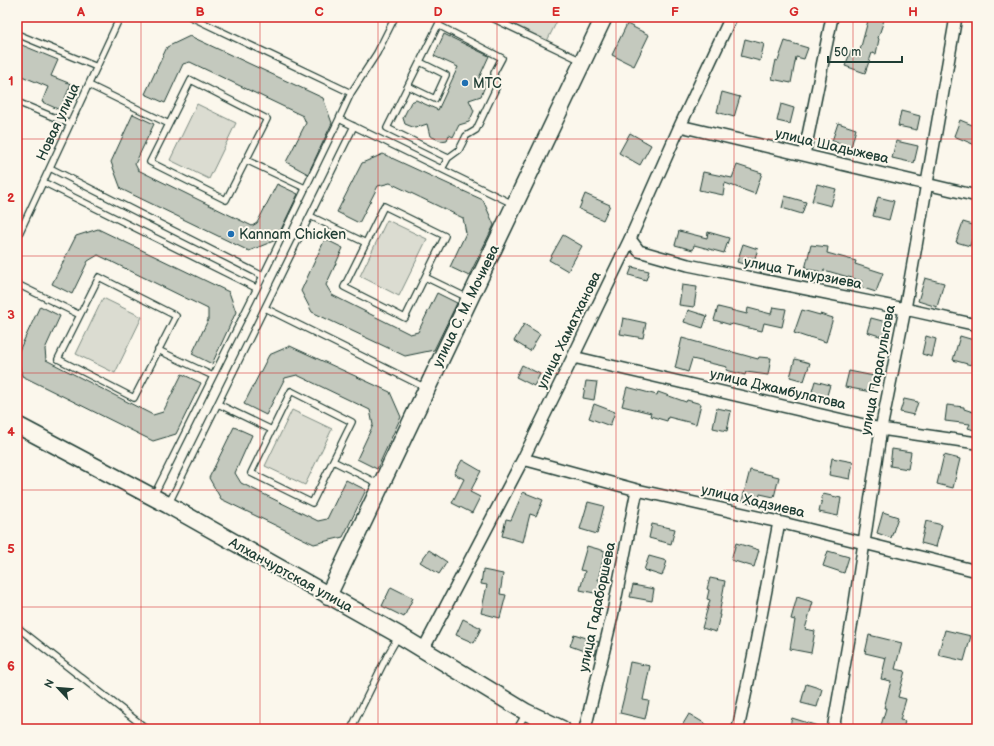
<svg xmlns="http://www.w3.org/2000/svg" width="994" height="746" font-family="'Balsamiq Sans',sans-serif">
<style>
.green{fill:#dbdcd1;stroke:#7d8c82}
.building{fill:#c4c9be;stroke:#1f3d34}
.lines{fill:none;stroke-linecap:round;stroke-linejoin:round}
.lane-casing{stroke:#1f3d34;stroke-width:8}
.street-casing{stroke:#1f3d34;stroke-width:14}
.secondary-casing{stroke:#1f3d34;stroke-width:19}
.lane{stroke:#fbf7ec;stroke-width:5.5}
.street{stroke:#fbf7ec;stroke-width:11}
.secondary{stroke:#fbf7ec;stroke-width:16}
.grid{fill:none;stroke:#d62828;stroke-width:1;stroke-opacity:0.55}
.poi-dot{fill:#1f6fb2;stroke:#fbf7ec;stroke-width:1.5}
.labels{text-anchor:middle;dominant-baseline:central;stroke-width:4;stroke-linejoin:round;paint-order:stroke}
.poi-label{font-size:14px;fill:#1f3d34;stroke:#fbf7ec;text-anchor:start}
.street-label{font-size:14px;fill:#1f3d34;stroke:#fbf7ec}
.neatline{fill:none;stroke:#d62828;stroke-width:1.5}
.grid-label{font-size:13px;text-anchor:middle;font-weight:bold;fill:#d62828}
</style>
<rect width="100%" height="100%" fill="#fbf7ec"/>
<filter id="ink" filterUnits="userSpaceOnUse"><feTurbulence type="fractalNoise" baseFrequency=".025" numOctaves="2"/><feDisplacementMap in="SourceGraphic" scale="8" xChannelSelector="R" yChannelSelector="G"/><feConvolveMatrix kernelMatrix="1 2 1 2 8 2 1 2 1" color-interpolation-filters="sRGB"/></filter>
<g filter="url(#ink)">
<!-- green -->
<path class="green" d="M510,17H559L547,41L508,22Z
M197,104L236,123L209,179L170,160Z
M387,220L427,239L399,296L360,276Z
M103,298L142,317L115,373L76,354Z
M292,410L332,429L305,485L265,466Z"/>
<!-- building -->
<path class="building" d="M869,17H885L878,38L879,39L876,54L872,53L865,73L845,66L851,51L859,54Z
M627,24L649,35L634,66L612,55Z
M444,34L489,56L479,78L484,80L485,86L481,96L469,100L474,111L469,122L459,125L453,137L449,135L447,140L441,141L430,136L427,124L415,128L405,124L403,118L411,102L416,100L438,110L458,67L434,56Z
M190,36L323,98L332,123L308,174L286,162L306,123L303,116L190,62L183,64L165,103L145,94L167,47Z
M745,39L764,44L760,61L741,56Z
M785,41L808,48L804,59L796,57L791,83L772,79L776,60L778,61Z
M17,43L58,60L51,76L71,84L60,110L42,102L48,87L17,74Z
M722,92L740,97L734,117L717,112Z
M781,104L794,108L790,124L777,121Z
M901,111L920,116L917,130L898,126Z
M133,114L154,124L135,164L138,170L252,226L257,223L277,184L298,194L276,240L249,251L121,189L111,162Z
M960,120L977,127V140L975,145L954,136Z
M838,123L856,129L851,147L832,141Z
M630,133L651,145L640,165L619,153Z
M896,141L918,146L914,163L892,158Z
M383,154L483,200L494,225L469,276L450,267L466,233L463,218L390,183L378,186L359,223L337,212L362,163Z
M737,165L762,173L755,194L725,183L723,195L699,190L703,172L732,178Z
M817,184L836,189L831,206L812,201Z
M585,194L610,205L603,220L579,209Z
M785,196L806,202L802,214L782,208Z
M878,197L894,201L889,220L873,216Z
M963,222L976,226L970,246L956,242Z
M98,229L229,292L236,312L212,364L192,354L208,320V309L98,255L88,261L72,294L52,284L76,236Z
M679,231L707,238L708,232L729,238L724,253L694,245L693,250L675,245Z
M563,235L582,246L568,271L549,260Z
M325,239L343,248L326,285L332,295L410,334L418,332L437,293L457,303L434,350L405,356L312,312L301,291Z
M743,244L758,249L752,267L737,262Z
M811,245L828,247L827,253L856,261L855,264L883,273L876,292L860,287L862,281L824,270L823,272L805,269Z
M632,267L649,271L646,280L629,275Z
M925,278L944,283L937,307L918,301Z
M682,285L697,287L694,307L679,305Z
M40,306L60,316L45,349L46,360L153,415L163,412L182,374L201,383L176,434L153,441L22,376L17,355Z
M718,307L747,314L748,308L771,314L773,307L786,309L782,327L764,323L762,331L732,324L731,325L714,320Z
M688,310L707,316L703,328L684,322Z
M802,310L820,315V314L833,318L826,342L809,337V338L794,333Z
M623,318L646,323L643,338L620,334Z
M871,318L890,323L886,338L867,332Z
M524,324L540,334L530,351L514,341Z
M926,336L936,339L932,357L922,354Z
M960,336L977,341L971,365L953,360Z
M682,338L758,359L759,357L771,358L768,375L746,372L745,375L726,370L727,367L692,359L688,372L675,368Z
M290,346L390,392L401,417L377,469L357,459L373,425L370,410L297,375L285,378L266,415L244,404L269,355Z
M795,359L810,363L804,381L790,377Z
M522,365L540,374L534,386L516,377Z
M849,371L874,376L871,392L845,387Z
M586,381L597,382L594,400L583,398Z
M815,381L830,385L825,402L810,398Z
M627,387L657,395L658,392L686,402L687,400L701,404L696,424L668,417L667,421L650,416L651,413L622,406Z
M904,399L918,402L914,415L900,412Z
M594,404L615,412L610,426L589,418Z
M947,405L964,407V409L973,412L975,406L977,407V431L968,428L970,424L945,421Z
M717,408L731,411L727,431L713,428Z
M234,427L252,435L235,473L241,483L318,521L327,519L346,480L366,490L343,537L314,544L221,499L209,478Z
M892,449L911,452L908,469L890,466Z
M944,455L960,459L953,488L937,484Z
M832,458L853,462L850,479L829,475Z
M462,460L481,471L470,492L480,497L472,513L452,503L464,479L454,474Z
M750,470L779,477L774,497L760,494L757,505L742,501Z
M523,492L543,500L536,516L530,514L523,542L502,536L506,519L511,520Z
M823,494L841,498L838,516L819,512Z
M588,502L604,506L597,534L580,529Z
M883,512L898,517L891,538L877,533Z
M926,521L942,525L936,547L921,543Z
M652,524L675,529L671,544L649,538Z
M736,543L759,550L754,567L731,560Z
M587,546L605,551L598,580L602,581L599,594L580,590L585,571L580,570Z
M429,550L447,562L439,574L420,562Z
M828,551L849,557L844,573L823,566Z
M649,556L667,561L662,576L644,570Z
M483,570L503,574L500,594L506,595L500,618L481,613L487,585L481,584Z
M710,578L725,581L719,615H720L716,632L702,628L710,600L707,599L709,590L707,589Z
M633,585L654,589L652,601L630,597Z
M391,587L413,598L404,617L382,606Z
M797,597L813,602L805,629L815,631L811,653L790,649L795,620L791,619Z
M463,619L481,628L474,643L456,635Z
M945,630L971,636L964,661L938,655Z
M574,634L599,642L595,655L570,646Z
M869,635L902,643L895,669L905,671L898,697L906,699L900,720L905,721L903,729H880L886,708H884L891,681L881,679L886,658L865,653Z
M630,662L650,666L643,700L649,701L645,719L620,713L626,689H625Z
M806,684L822,689L817,707L801,703Z
M689,714L714,729H680Z
M792,718L821,727L820,729H789Z"/>
<g class="lines">
<defs>
<path id="lane" d="M191,17L351,93L339,119L513,204
M442,17L387,128L448,158L442,169
M490,17L582,61
M438,25L502,58L494,73L496,88L476,130L466,136L459,150L448,158
M17,34L97,67
M191,80L267,119L226,200L150,162Z
M89,85L169,124
M408,86L435,99L446,75L420,62
M351,93L377,53L395,17
M17,102L70,124
M246,160L305,188
M50,168L263,276
M43,182L256,288
M384,206L445,236L405,318L344,287Z
M310,216L366,243
M17,238L120,17
M99,277L176,316L134,398L58,359Z
M425,277L468,298
M17,284L80,315
M265,308L426,388
M158,350L213,376
M291,391L352,422L312,503L251,473Z
M218,404L272,430
M333,461L379,484
M154,495L263,276L339,119
M169,503L354,126
M17,627L147,729
M351,729L387,656L398,637
M517,729L526,713"/>
<path id="street" d="M680,126L977,196
M804,155L832,17
M630,239L639,251L688,265L905,309L977,325
M573,357L881,429L977,443
M523,459L637,490L779,522L977,571
M423,650L523,459L573,357L630,239L680,126L731,17
M585,729L613,612L637,490
M738,729L753,658L779,522
M833,729L853,616L881,429L905,309L956,17"/>
<path id="secondary" d="M17,425L168,505L399,635L526,712L562,729
M328,596L604,17"/>
</defs>
<!-- lane casing -->
<use href="#lane" class="lane-casing"/>
<!-- street casing -->
<use href="#street" class="street-casing"/>
<!-- secondary casing -->
<use href="#secondary" class="secondary-casing"/>
<!-- lane -->
<use href="#lane" class="lane"/>
<!-- street -->
<use href="#street" class="street"/>
<!-- secondary -->
<use href="#secondary" class="secondary"/>
</g>
</g>
<!-- grid -->
<path class="grid" d="M141,17V729M260,17V729M378,17V729M497,17V729M616,17V729M734,17V729M853,17V729M17,139H977M17,256H977M17,373H977M17,490H977M17,607H977"/>
<!-- markers -->
<g class="poi-dot">
<circle cx="465" cy="83" r="4"/>
<circle cx="231" cy="234" r="4"/>
</g>
<g class="labels">
<!-- poi labels -->
<g class="poi-label">
<text x="473" y="83">МТС</text>
<text x="239" y="234">Kannam Chicken</text>
</g>
<!-- street labels -->
<g class="street-label">
<text transform="translate(58 122) rotate(-65)">Новая улица</text>
<text transform="translate(832 146) rotate(13)">улица Шадыжева</text>
<text transform="translate(803 273) rotate(11)">улица Тимурзиева</text>
<text transform="translate(466 306) rotate(-64)">улица С. М. Мочиева</text>
<text transform="translate(569 330) rotate(-64)">улица Хаматханова</text>
<text transform="translate(878 370) rotate(-79)">улица Парагульгова</text>
<text transform="translate(778 389) rotate(13)">улица Джамбулатова</text>
<text transform="translate(753 501) rotate(13)">улица Хадзиева</text>
<text transform="translate(291 575) rotate(29)">Алханчуртская улица</text>
<text transform="translate(597 607) rotate(-78)">улица Гадаборшева</text>
</g>
</g>
<!-- margin -->
<rect width="994" height="746" fill="none" stroke="#fbf7ec" stroke-width="44"/>
<!-- north arrow -->
<g transform="translate(58 688) rotate(296)" stroke="#fbf7ec" stroke-width="3" paint-order="stroke">
<path d="M0-3L7 15L0 10L-7 15Z" fill="#1f3d34"/>
<text y="-6" font-size="11" font-weight="bold" text-anchor="middle" fill="#1f3d34">N</text>
</g>
<!-- scale -->
<path d="M828 56v6h74v-6" fill="none" stroke="#1f3d34" stroke-width="2"/>
<text x="834" y="56" font-size="12" fill="#1f3d34" stroke="#fbf7ec" stroke-width="3" paint-order="stroke">50 m</text>
<rect x="22" y="22" width="950" height="702" class="neatline"/>
<g class="grid-label">
<text x="81" y="16">A</text>
<text x="200" y="16">B</text>
<text x="319" y="16">C</text>
<text x="438" y="16">D</text>
<text x="556" y="16">E</text>
<text x="675" y="16">F</text>
<text x="794" y="16">G</text>
<text x="913" y="16">H</text>
<text x="11" y="85">1</text>
<text x="11" y="202">2</text>
<text x="11" y="319">3</text>
<text x="11" y="436">4</text>
<text x="11" y="553">5</text>
<text x="11" y="670">6</text>
</g>
</svg>
